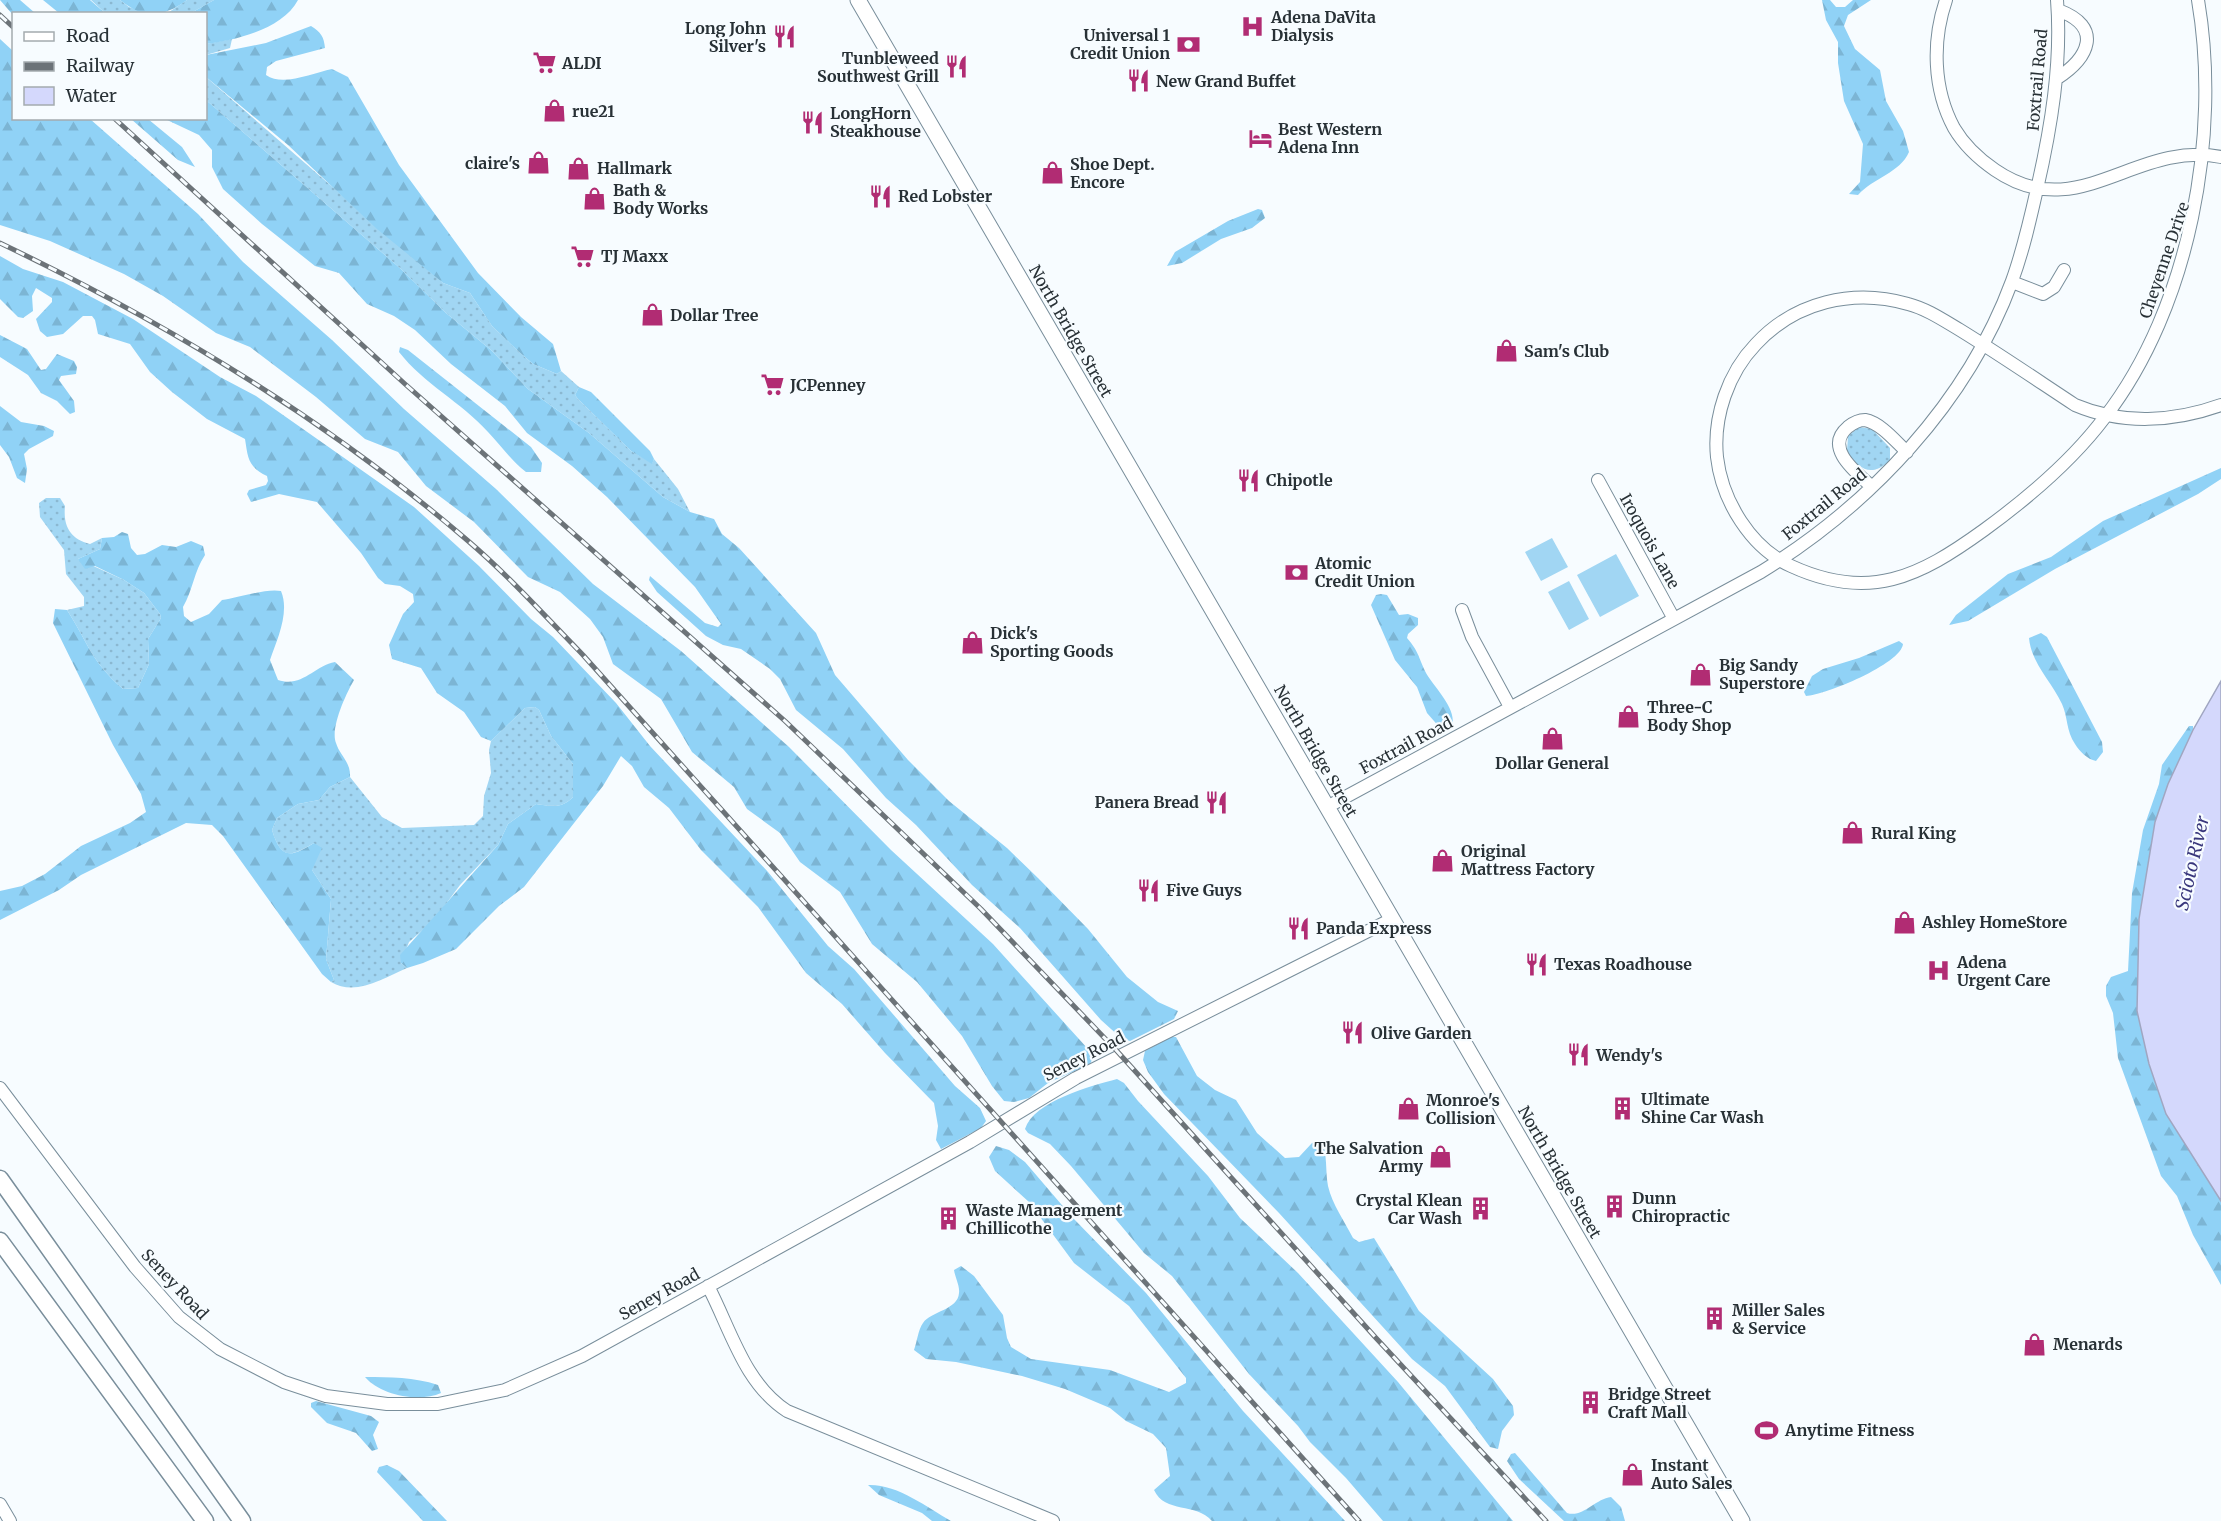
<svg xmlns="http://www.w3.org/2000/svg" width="2221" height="1521" font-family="Merriweather,serif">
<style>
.grass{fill:url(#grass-dots)}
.forest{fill:url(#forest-firs)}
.park{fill:#a1d6f3}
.water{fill:#d4d8fc;stroke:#a0a6c1;stroke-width:1.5}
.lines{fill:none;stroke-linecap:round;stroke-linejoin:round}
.minor-casing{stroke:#798e9b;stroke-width:14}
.major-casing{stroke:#798e9b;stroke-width:17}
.highway-casing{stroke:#798e9b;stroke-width:19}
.minor{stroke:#fff;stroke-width:12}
.major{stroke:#fff;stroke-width:15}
.highway{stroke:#fff;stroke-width:16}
.rail-casing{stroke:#6c7378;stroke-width:5}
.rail{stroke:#f7fcff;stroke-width:3;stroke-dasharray:9;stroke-linecap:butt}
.labels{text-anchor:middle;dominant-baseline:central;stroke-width:4.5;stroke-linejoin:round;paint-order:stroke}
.poi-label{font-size:16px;font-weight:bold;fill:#283136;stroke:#f7fcff;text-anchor:start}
.street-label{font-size:16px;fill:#283136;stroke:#f7fcff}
.water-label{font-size:18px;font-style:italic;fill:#39377c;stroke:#f7fcff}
</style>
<defs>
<pattern id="grass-dots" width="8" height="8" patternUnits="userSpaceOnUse" patternTransform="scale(1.5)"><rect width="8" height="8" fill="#a1d6f3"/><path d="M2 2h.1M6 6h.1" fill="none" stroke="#8bb8d1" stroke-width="1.8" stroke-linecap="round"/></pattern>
<pattern id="forest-firs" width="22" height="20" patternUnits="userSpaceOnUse" patternTransform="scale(1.5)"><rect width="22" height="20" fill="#90d2f6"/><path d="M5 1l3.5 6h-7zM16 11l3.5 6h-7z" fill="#7cb5d4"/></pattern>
</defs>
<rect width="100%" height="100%" fill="#f7fcff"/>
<!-- grass -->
<path class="grass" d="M91,0H120L129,7L147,13H105Z
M187,0H214L191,13L166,14Z
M232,39L230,48L206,55V44Z
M206,77L443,283L470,293L492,326L518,351L533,364L557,374L561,371L579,387L575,395L578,399L631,451L652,463L654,459L678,489L690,512L663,497L589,433L528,389L491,350L446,313L401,269L206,100Z
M1859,427L1872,429L1890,448V460C1872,478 1859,470 1847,451L1848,436Z
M46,498H60L65,506C63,526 70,539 90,544L102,538L100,549L78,559L124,580L144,593L160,614L161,618L148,639L149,664L138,688L123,689C90,660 89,644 67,610L84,606V597L66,574L64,550L40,517L39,503Z
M535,707L539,710L551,736L573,764V797C562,809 551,806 536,804L508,824L498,845L460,885L434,920L409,942L401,963L407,968C383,978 356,997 331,982L334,980L326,959L331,899L312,870L314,843C289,858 281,859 272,830L277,818L298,804L319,800L330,787L350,777L382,817L402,828L474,825L483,816L484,796L491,773L489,750L491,741L525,708Z"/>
<!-- forest -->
<path class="forest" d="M0,0H20L35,13L13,15Z
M43,0H90L105,13H59Z
M120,0H187C163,18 143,19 120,0Z
M214,0H298C283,29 236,40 206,44V14L191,13Z
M1822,0H1830L1836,7H1845L1853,0H1871L1848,15L1844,26L1855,49L1880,70L1886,101L1903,131L1909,152C1900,173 1873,178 1858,195L1849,194L1860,182L1863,144L1844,101L1838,63V42L1826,20Z
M311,26C321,32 324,37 325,48L276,61L267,67L266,75C283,87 312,73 332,69L348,77L399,165L478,273L521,317L553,344L561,371L557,374L533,364L518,351L492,326L470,293L443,283L377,229L288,145L206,77V55L266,43Z
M0,39L13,51L14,118L90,119L198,214L243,262L332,340L404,409L496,489L593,584L681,651L789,747L891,850L993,944L1088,1049L1092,1060L1090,1064L1048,1083L1029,1098L1014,1102L1004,1101L992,1086L962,1036L917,982L872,944L840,892L800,862L780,833L747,809L734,787L692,752L661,699L613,664L603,637L590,619L560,592L528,577L474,522L426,486L398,452L365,439L316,397L250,347L216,333L163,296L124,274L50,241L0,225Z
M206,100L401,269L446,313L491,350L528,389L589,433L663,497L690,512L714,519L722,534L739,548L816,633L835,675L908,760L949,801L1007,848L1038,878L1088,929L1127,977L1158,1002L1178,1011L1174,1019L1130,1041L1121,1038L1101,1020L1020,928L972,885L916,825L886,798L843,749L796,710L780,679L770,669L741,649L723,645L706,636L657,592L649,580L650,576L705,623L718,627L721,624L695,587L607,497L572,466L527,433L505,406L451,364L415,330L394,316L367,304L339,273L315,266L262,224L223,189L212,167V150L199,135L165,119L206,118Z
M131,119H148L182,147L195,167L178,160Z
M1258,209L1262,210L1265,218L1252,228L1221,239L1182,263L1167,266L1175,252L1228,221Z
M0,256L23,269L63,282L133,319L220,377L256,396L414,507L479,566L531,619L553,637L616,703L650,746L768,872L828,946L854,969L955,1086L980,1108L986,1121L981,1128L941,1149L936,1140L938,1126L934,1103L885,1053L842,1004L806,973L758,907L701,850L669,808L644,787L632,766L621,756L603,786L524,887L499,906L456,949L423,963L407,968L401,963L400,955L498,845L508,824L536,804C551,806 562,809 573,797V764L551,736L539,710L535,707L525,708L491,741L481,737L464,712L437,693L421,668L392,659L389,645L403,614L414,602L413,594L400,586L385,584L378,578L361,553L317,502L279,494L251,502L247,494L249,490L266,485L268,481L267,476C248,467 248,458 245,439L207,419L172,392L150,372L130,344L98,334L95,320L92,316H83L63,334L47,337L40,331L36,319L52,302V298L36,288L32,296L33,311L23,318L18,317L0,299Z
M0,335L27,349L41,370L46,369L57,354L74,361L77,367L76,374L61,376L59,380L74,401L75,412L70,414L57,401L41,393L28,375L0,357Z
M400,347L408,350L531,447L542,463L541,472H526C511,460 501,446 488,432C461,402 424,384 399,352Z
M579,387L591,392L650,451L654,459L652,464L631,451L578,399L575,395Z
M0,406L21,422L44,426L54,431L53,436L29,449L24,454L27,469L25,483L17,478L9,457L0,445Z
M2221,468V479L2198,494L2055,569L1968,621L1949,625L1956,615L2008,574L2051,557L2103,521Z
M122,532L128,534L131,548L137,555L145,554L162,545L176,547L191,541L203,546L205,555C194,571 193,590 183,607L184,616L191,622L209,614L222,600C238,598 266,588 281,591C290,612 277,640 270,660L278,680C302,688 314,666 335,662L354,680C346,694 330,728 336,743C340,756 351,762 350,777L330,787L319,800L298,804L277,818L272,830C281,859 290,858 314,843L322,848L312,870L331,899L326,959L334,980L331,982L322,974L223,836L212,825L186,823L81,875L59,890L0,920V891L22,886L45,874L81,846L130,823L146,812L141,794L113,745L53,623L55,609L67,610C89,644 90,660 123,689L138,688L149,664L148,639L161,618L160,614L144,593L124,580L95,566L85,569L78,559L100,549L102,538L114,537Z
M1381,594L1387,595L1399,615L1408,614L1418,618V625L1408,634L1407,638C1419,652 1418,656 1425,671C1433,687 1460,710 1451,729H1441L1427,713L1417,687L1395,660L1371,605L1376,595Z
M2041,633L2047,637L2102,742L2103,752L2096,761C2087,759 2080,752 2075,744C2066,731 2068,717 2062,704C2052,682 2031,663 2029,638Z
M1899,641L1903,644C1901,664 1825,695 1806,696L1804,692L1812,676L1823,669L1859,658Z
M2189,726H2193V730L2168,784L2155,822L2139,919L2137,1011L2149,1064L2166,1114L2221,1201V1285L2193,1235L2177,1196L2161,1176L2118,1058L2113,1013L2106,996V986L2111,977L2128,971L2132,893L2143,830L2159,784L2162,765Z
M1171,1037H1176L1197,1076L1215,1090L1236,1100L1257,1133L1285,1158L1299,1157L1312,1143L1321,1140C1328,1154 1325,1171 1328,1186C1332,1204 1345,1222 1353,1238L1359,1242L1374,1238L1419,1311L1493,1379L1513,1406L1514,1415L1502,1431L1498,1449L1490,1447L1445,1386L1412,1359L1279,1213L1164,1094L1148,1072L1143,1060L1145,1051Z
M1117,1079L1124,1083L1138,1101L1208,1176L1240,1218L1298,1273L1398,1382L1513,1521H1383L1346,1478L1310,1442L1298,1426L1249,1374L1172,1276L1144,1253L1071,1166L1050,1144L1028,1133L1025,1129C1034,1101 1091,1086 1117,1079Z
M996,1146L1009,1150L1025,1162L1073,1218L1146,1293L1243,1411L1345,1521H1212C1196,1502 1165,1514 1154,1490L1170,1476L1166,1448L1153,1434L1126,1421L1110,1408L1065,1389L1022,1376L956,1362L926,1359L914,1350C917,1342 918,1330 923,1323C931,1311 958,1310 959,1293C960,1286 955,1277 954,1270L961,1266L974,1276L1003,1315L1007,1338L1011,1347L1031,1359L1110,1370L1169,1392L1186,1383V1378L1129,1306L1074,1263L1029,1202L995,1171L989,1157Z
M365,1377C390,1377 414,1377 438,1385L441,1393C419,1403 380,1395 365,1377Z
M316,1401L371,1416L379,1422L373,1435L378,1449L372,1451L356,1433L327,1423L311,1407V1403Z
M1515,1453L1567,1513C1583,1518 1595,1499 1611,1497L1621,1507L1625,1521H1564L1519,1479L1507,1461L1511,1454Z
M387,1465L399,1471L447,1521H423L377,1472L379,1467Z
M868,1485C898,1484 926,1507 951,1521H932L922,1513L879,1495Z"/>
<!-- park -->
<path class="park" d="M1552,538L1568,567L1541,581L1525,552Z
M1616,554L1639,596L1600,617L1577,575Z
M1569,581L1589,619L1569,630L1548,592Z"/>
<!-- water -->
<path class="water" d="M2221,681V1201L2166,1114L2149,1064L2137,1011L2139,919L2155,822L2168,784L2193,730Z"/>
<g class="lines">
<defs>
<path id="minor" d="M1946,0C1932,41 1933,89 1954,128C1964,145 1979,159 1995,170C2078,227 2135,140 2221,157
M2198,0C2221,135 2190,307 2105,417C2072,461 2028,498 1984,530C1919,577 1869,602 1791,566C1751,548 1722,501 1717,457C1713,417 1728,373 1756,344C1795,302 1853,288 1908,304C1927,309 1943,320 1960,330C1999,354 2037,380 2075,405C2122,425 2174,422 2221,405
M2056,79C2089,58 2104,27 2058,10
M2012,282L2043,294L2054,287L2064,270
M1598,480L1674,619
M1872,487C1857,473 1823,448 1848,427C1853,423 1859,420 1865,420C1881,423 1896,442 1907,452
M1462,610L1472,637L1510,707
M1327,807L1761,572C1870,505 1967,403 2012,281C2023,251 2030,220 2037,189C2051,128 2062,63 2057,0
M0,1088L135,1267L179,1317L220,1349L284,1382L326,1396L387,1404H438L505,1390L582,1356L970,1142L1076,1078L1392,919
M708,1286C731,1330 744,1383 787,1411L1053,1521
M0,1504L10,1521"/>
<path id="major" d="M858,0L1742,1521"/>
<path id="highway" d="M0,1179L242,1521
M0,1241L205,1521"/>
</defs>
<!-- minor casing -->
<use href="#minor" class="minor-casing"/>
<!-- major casing -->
<use href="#major" class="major-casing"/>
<!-- highway casing -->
<use href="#highway" class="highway-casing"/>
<!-- minor -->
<use href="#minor" class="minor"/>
<!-- major -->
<use href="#major" class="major"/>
<!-- highway -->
<use href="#highway" class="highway"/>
<defs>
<path id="rail" d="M0,15L14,28
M114,118L405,384L785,721L981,909L1116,1050L1376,1338L1546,1521
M0,243C167,323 326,419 467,540C508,575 545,616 583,655L1359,1521"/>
</defs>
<!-- rail casing -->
<use href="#rail" class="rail-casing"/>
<!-- rail -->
<use href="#rail" class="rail"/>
</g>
<!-- icons -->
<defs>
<symbol id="hospital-bare" viewBox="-9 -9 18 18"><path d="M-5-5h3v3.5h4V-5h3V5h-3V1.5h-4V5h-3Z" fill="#b12c73" stroke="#f7fcff" stroke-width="2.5" paint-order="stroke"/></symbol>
<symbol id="restaurant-bare" viewBox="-9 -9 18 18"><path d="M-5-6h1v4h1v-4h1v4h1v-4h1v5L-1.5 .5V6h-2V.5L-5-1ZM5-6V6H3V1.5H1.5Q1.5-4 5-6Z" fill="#b12c73" stroke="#f7fcff" stroke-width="2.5" paint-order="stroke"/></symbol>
<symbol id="bank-bare" viewBox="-9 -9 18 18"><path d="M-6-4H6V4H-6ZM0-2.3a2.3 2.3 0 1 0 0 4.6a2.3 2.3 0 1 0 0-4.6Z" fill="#b12c73" stroke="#f7fcff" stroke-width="2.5" paint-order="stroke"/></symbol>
<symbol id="supermarket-bare" viewBox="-9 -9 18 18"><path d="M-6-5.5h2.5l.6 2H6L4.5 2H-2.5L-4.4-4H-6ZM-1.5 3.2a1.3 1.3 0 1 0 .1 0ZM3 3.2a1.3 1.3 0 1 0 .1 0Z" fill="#b12c73" stroke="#f7fcff" stroke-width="2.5" paint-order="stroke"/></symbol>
<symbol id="shop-bare" viewBox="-9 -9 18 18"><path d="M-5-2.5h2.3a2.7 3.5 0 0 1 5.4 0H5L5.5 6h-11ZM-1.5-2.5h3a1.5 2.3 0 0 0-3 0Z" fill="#b12c73" stroke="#f7fcff" stroke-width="2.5" paint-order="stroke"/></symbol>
<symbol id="hotel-bare" viewBox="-9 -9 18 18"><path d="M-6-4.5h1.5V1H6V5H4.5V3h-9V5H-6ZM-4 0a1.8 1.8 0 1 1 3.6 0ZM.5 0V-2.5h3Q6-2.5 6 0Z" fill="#b12c73" stroke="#f7fcff" stroke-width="2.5" paint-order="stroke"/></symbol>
<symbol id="building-bare" viewBox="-9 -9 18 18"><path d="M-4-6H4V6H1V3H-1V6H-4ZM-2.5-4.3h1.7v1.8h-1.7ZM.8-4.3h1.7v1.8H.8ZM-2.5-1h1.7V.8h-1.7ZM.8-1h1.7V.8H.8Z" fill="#b12c73" stroke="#f7fcff" stroke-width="2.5" paint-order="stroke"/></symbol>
<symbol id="stadium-bare" viewBox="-9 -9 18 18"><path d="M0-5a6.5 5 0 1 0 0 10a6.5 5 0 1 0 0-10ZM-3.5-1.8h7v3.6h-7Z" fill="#b12c73" stroke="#f7fcff" stroke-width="2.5" paint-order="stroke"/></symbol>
</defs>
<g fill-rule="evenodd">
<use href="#hospital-bare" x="1236" y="10" width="33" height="33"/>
<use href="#restaurant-bare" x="768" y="20" width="33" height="33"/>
<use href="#bank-bare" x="1172" y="28" width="33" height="33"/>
<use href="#supermarket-bare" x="528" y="46" width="33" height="33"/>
<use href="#restaurant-bare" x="940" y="50" width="33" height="33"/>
<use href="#restaurant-bare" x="1122" y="64" width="33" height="33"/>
<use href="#shop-bare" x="538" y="94" width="33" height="33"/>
<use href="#restaurant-bare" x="796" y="106" width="33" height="33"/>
<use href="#hotel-bare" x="1244" y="122" width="33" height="33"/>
<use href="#shop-bare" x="522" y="146" width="33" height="33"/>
<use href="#shop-bare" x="562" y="152" width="33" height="33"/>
<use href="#shop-bare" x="1036" y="156" width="33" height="33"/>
<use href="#restaurant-bare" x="864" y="180" width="33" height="33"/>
<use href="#shop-bare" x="578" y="182" width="33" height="33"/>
<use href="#supermarket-bare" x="566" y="240" width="33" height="33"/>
<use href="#shop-bare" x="636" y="298" width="33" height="33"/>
<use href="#shop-bare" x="1490" y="334" width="33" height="33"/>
<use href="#supermarket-bare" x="756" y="368" width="33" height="33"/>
<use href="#restaurant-bare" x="1232" y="464" width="33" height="33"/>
<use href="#bank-bare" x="1280" y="556" width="33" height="33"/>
<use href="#shop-bare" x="956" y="626" width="33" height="33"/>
<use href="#shop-bare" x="1684" y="658" width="33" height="33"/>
<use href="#shop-bare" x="1612" y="700" width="33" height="33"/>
<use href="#shop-bare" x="1536" y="722" width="33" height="33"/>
<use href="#restaurant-bare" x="1200" y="786" width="33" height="33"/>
<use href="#shop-bare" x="1836" y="816" width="33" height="33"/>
<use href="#shop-bare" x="1426" y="844" width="33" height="33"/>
<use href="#restaurant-bare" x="1132" y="874" width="33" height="33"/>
<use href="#shop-bare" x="1888" y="906" width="33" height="33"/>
<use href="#restaurant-bare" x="1282" y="912" width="33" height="33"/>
<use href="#restaurant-bare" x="1520" y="948" width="33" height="33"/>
<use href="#hospital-bare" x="1922" y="954" width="33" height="33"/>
<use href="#restaurant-bare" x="1336" y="1016" width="33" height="33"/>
<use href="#restaurant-bare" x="1562" y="1038" width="33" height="33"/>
<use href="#building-bare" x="1606" y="1092" width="33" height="33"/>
<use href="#shop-bare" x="1392" y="1092" width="33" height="33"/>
<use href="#shop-bare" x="1424" y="1140" width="33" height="33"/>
<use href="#building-bare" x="1598" y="1190" width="33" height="33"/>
<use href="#building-bare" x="1464" y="1192" width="33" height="33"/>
<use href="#building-bare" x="932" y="1202" width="33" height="33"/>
<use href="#building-bare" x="1698" y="1302" width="33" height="33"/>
<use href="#shop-bare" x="2018" y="1328" width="33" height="33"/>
<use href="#building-bare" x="1574" y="1386" width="33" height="33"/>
<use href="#stadium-bare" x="1750" y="1414" width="33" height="33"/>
<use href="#shop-bare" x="1616" y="1458" width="33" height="33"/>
</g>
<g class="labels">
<!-- poi labels -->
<g class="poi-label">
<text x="1271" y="17">Adena DaVita<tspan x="1271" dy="18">Dialysis</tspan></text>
<text x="766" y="28" text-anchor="end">Long John<tspan x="766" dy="18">Silver's</tspan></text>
<text x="1170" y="35" text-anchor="end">Universal 1<tspan x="1170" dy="18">Credit Union</tspan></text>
<text x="939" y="58" text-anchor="end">Tunbleweed<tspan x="939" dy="18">Southwest Grill</tspan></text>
<text x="562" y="63">ALDI</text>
<text x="1156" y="81">New Grand Buffet</text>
<text x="572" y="111">rue21</text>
<text x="830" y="113">LongHorn<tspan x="830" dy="18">Steakhouse</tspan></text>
<text x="1278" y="129">Best Western<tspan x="1278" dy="18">Adena Inn</tspan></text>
<text x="520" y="163" text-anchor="end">claire's</text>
<text x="1070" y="164">Shoe Dept.<tspan x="1070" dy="18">Encore</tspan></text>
<text x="597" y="168">Hallmark</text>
<text x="613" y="190">Bath &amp;<tspan x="613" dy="18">Body Works</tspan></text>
<text x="898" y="196">Red Lobster</text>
<text x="601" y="256">TJ Maxx</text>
<text x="670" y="315">Dollar Tree</text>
<text x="1524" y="351">Sam's Club</text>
<text x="790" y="385">JCPenney</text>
<text x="1266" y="480">Chipotle</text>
<text x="1315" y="563">Atomic<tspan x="1315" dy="18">Credit Union</tspan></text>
<text x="990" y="633">Dick's<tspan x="990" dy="18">Sporting Goods</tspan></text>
<text x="1719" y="665">Big Sandy<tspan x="1719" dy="18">Superstore</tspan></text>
<text x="1647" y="707">Three-C<tspan x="1647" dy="18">Body Shop</tspan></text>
<text x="1552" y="763" text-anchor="middle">Dollar General</text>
<text x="1199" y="802" text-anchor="end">Panera Bread</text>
<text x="1871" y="833">Rural King</text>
<text x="1461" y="851">Original<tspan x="1461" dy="18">Mattress Factory</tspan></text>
<text x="1166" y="890">Five Guys</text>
<text x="1922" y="922">Ashley HomeStore</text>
<text x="1316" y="928">Panda Express</text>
<text x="1957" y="962">Adena<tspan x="1957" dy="18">Urgent Care</tspan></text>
<text x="1554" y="964">Texas Roadhouse</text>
<text x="1371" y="1033">Olive Garden</text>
<text x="1596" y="1055">Wendy's</text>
<text x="1641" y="1099">Ultimate<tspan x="1641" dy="18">Shine Car Wash</tspan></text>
<text x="1426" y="1100">Monroe's<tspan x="1426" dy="18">Collision</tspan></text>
<text x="1423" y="1148" text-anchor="end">The Salvation<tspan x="1423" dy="18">Army</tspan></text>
<text x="1632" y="1198">Dunn<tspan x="1632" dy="18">Chiropractic</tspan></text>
<text x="1462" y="1200" text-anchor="end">Crystal Klean<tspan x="1462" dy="18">Car Wash</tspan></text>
<text x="966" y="1210">Waste Management<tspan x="966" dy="18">Chillicothe</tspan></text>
<text x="1732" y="1310">Miller Sales<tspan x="1732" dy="18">&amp; Service</tspan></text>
<text x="2053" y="1344">Menards</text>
<text x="1608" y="1394">Bridge Street<tspan x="1608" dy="18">Craft Mall</tspan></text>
<text x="1785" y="1430">Anytime Fitness</text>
<text x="1651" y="1465">Instant<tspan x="1651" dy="18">Auto Sales</tspan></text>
</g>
<!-- street labels -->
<g class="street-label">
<text transform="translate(2037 80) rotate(-85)">Foxtrail Road</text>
<text transform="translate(2164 260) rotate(-71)">Cheyenne Drive</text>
<text transform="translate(1071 331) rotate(60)">North Bridge Street</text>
<text transform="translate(1824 504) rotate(-39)">Foxtrail Road</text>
<text transform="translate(1650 541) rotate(61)">Iroquois Lane</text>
<text transform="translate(1406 745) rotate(-28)">Foxtrail Road</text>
<text transform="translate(1316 751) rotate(60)">North Bridge Street</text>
<text transform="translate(1084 1056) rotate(-27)">Seney Road</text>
<text transform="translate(1560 1172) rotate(60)">North Bridge Street</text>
<text transform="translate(175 1284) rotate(47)">Seney Road</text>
<text transform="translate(659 1294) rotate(-29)">Seney Road</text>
</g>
<!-- water labels -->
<g class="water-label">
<text transform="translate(2192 863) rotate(-77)">Scioto River</text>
</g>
</g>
<!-- legend -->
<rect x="12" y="12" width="195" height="108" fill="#f7fcff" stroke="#a4abaf" stroke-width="1.5"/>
<rect x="24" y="32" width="30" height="9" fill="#ffffff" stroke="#a4abaf" stroke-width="1.5"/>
<text x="66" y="42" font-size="18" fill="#283136">Road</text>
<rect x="24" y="62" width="30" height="9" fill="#6c7378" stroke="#a4abaf" stroke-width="1.5"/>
<text x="66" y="72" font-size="18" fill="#283136">Railway</text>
<rect x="24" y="87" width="30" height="18" fill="#d4d8fc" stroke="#a4abaf" stroke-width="1.5"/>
<text x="66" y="102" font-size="18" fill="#283136">Water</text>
</svg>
